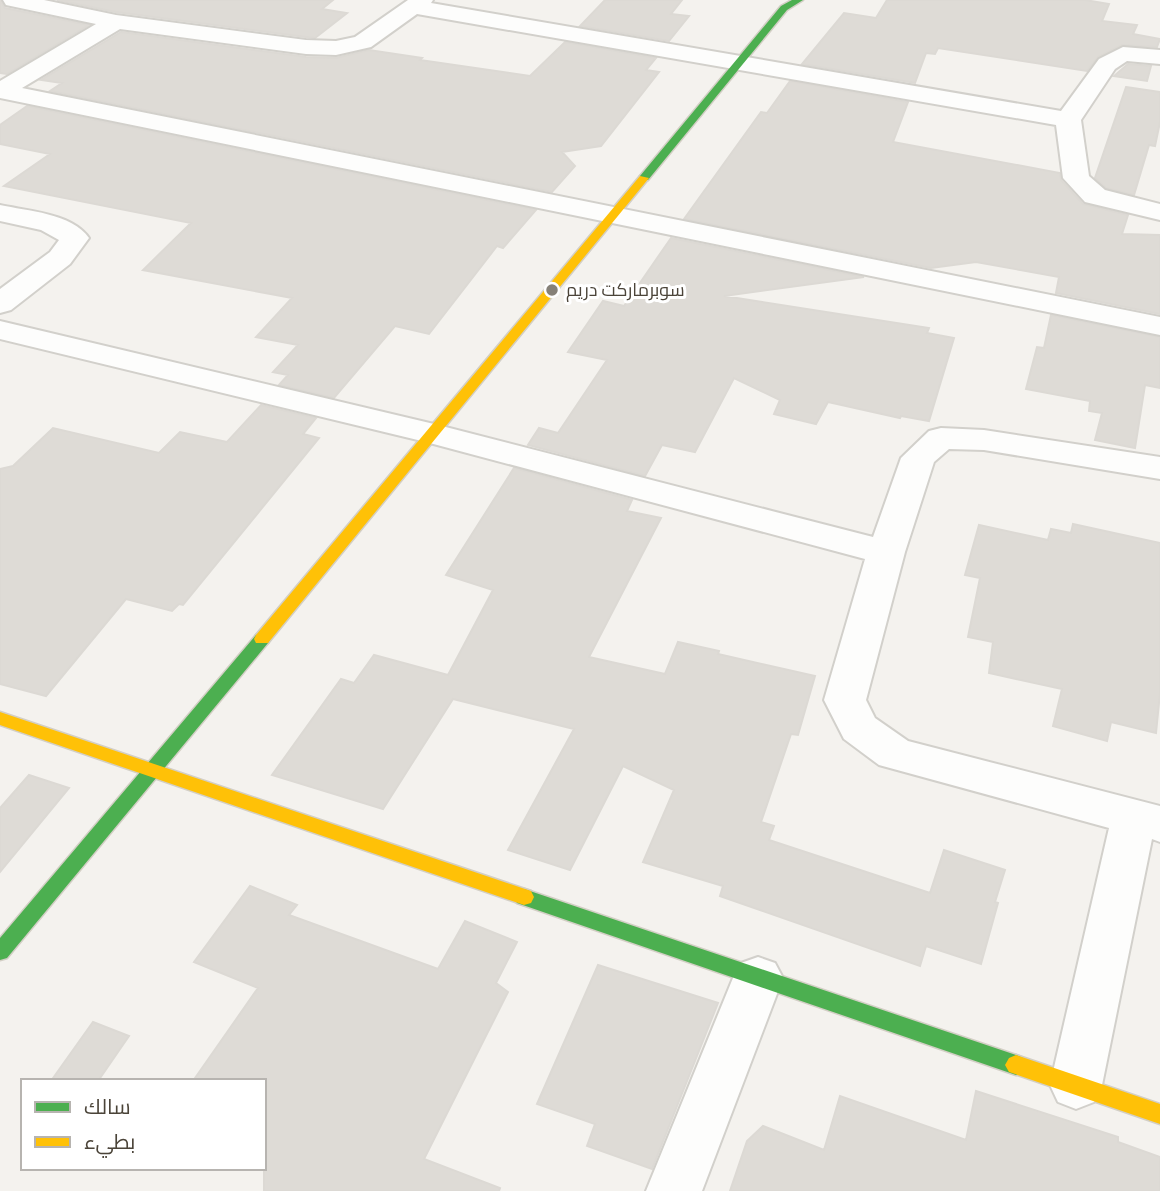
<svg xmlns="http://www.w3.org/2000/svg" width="1160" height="1191" font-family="Cabin,Cairo,sans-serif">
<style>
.building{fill:#dedbd6;stroke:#dcd9d4;stroke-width:2}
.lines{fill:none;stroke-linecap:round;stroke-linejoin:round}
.street-casing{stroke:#d2d0cb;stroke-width:4}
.fast-casing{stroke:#d3cfc5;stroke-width:3}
.slow-casing{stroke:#d3cfc5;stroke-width:3}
.street{fill:#fdfdfc;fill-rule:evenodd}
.fast{fill:#4caf50;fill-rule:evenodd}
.slow{fill:#ffc107;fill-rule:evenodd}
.poi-dot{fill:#868178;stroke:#fff;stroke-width:2.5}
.labels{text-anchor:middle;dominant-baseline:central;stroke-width:6;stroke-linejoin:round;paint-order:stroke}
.far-poi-label{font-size:18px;fill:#4b4439;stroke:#fff;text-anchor:start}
</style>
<rect width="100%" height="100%" fill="#f4f2ee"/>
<!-- building -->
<path class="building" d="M0,0L5,8L89,25L7,74L0,73Z
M57,0H333L322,9L347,13L315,38L306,37L116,12Z
M605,0H682L671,14L689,16L669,41L580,26Z
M887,0H1085L1109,4L1102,21L1137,25L1133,34L1160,39L1157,47L1122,45L1098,57L1087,71L938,48L935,54L926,53L915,83L802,64L844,13L876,18Z
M121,32L306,57L336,58L369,50L422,58L420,60L530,76L565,42L656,58L646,70L659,72L601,146L562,152L575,166L552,192L50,91L62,83L41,80Z
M1128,64L1151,66L1147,81L1114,76Z
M790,81L908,102L893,142L1060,173L1061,180L1083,204L1128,215L1122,234L1160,235V314L1056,293L1059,277L976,262L931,268L684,219L761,112L767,113Z
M1126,87L1160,92V122L1155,146L1149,145L1134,195L1106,188L1095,178Z
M27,106L536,210L503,248L497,246L429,334L395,326L334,398L279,385L288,375L273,372L298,345L256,337L292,298L143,270L191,223L4,186L50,154L0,144V125Z
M671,238L864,277L724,296L929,328L927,333L954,338L929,421L901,416L900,418L828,402L816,424L774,414L780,400L734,378L695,452L662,445L645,476L528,445L539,428L558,433L607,360L568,352L603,301L624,306Z
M1051,315L1160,337V388L1145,385L1135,448L1095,440L1102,413L1089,411L1090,401L1026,389L1037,347L1044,348Z
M261,405L316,418L303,434L319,438L183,605L179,604L172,611L126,599L46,696L0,684V469L13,466L53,428L159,453L180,432L227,442Z
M514,468L632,500L627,511L661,518L589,657L665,674L678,642L719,651L718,654L815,676L798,735L791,734L761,822L774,826L769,840L930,893L944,850L1005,870L995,902L998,903L981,964L926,946L920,966L720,896L723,886L643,862L674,790L623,766L570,870L508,850L574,729L453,699L383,809L272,775L341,679L354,683L374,655L448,675L493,590L446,575Z
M1073,524L1160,543V693L1156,733L1111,722L1107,741L1053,726L1062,689L989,673L993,642L968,637L980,578L965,575L979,525L1048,540L1051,529L1071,533Z
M29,775L69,788L0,872V808Z
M250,886L297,905L289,915L438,969L465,921L517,942L496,983L508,992L424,1159L500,1188L499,1191H264V1081H193L258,988L194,962Z
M598,965L718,1003L652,1169L587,1146L595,1124L537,1104Z
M93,1022L129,1036L98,1081H51Z
M976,1091L1118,1137V1142L1160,1157V1191H730L747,1141L763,1126L824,1150L840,1096L966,1140Z"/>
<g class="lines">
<defs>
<path id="street" d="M3,0H44L116,15L306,40L336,41L355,37L408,0H433L431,3L1061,111L1099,59L1123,47L1160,50V64L1127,61L1115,69L1081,120L1089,176L1105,190L1160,204V220L1085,202L1063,178L1056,125L417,14L371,47L336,55L306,54L120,29L22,88L1160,317V335L0,98V81L96,24L6,5Z
M0,205C27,211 72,213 89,238L70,264L11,310L0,313V289L50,252L59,240L41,230L0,221Z
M0,321L434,424L873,537L901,458L929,431L941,428L984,430L1160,457V479L984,450L949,449L934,462L905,552L866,700L875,718L908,741L1160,806V842L1152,839L1102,1085L1094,1102L1076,1109L1058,1102L1050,1085L1109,828L879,765L844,739L824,700L865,559L426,442L0,339Z
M758,957L775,963L783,978L702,1191H646L733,978L741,963Z"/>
<path id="fast" d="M792,0H803L787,10L648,180H640V176L781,6Z
M262,633L270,639L268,643L7,958L0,960V938L256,635Z
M524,889L1016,1055L1023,1058L1027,1065L1023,1072L1016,1075L517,903L514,897L517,891Z"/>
<path id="slow" d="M640,176L649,178L268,643H256L254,639L256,635Z
M0,712L531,891L534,897L531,903L524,905L0,725Z
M1016,1055L1160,1104V1124L1009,1072L1005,1065L1009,1058Z"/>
</defs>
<!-- street casing -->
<use href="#street" class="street-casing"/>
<!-- fast casing -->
<use href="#fast" class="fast-casing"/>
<!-- slow casing -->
<use href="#slow" class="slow-casing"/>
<!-- street -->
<use href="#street" class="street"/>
<!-- fast -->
<use href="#fast" class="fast"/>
<!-- slow -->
<use href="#slow" class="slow"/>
</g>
<!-- markers -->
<circle class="poi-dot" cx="552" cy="290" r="7"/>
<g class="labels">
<!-- far-poi labels -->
<g class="far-poi-label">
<text x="566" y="290">سوبرماركت دريم</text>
</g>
</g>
<!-- legend -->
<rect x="21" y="1079" width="245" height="91" fill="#ffffff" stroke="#b7b4b0" stroke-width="2"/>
<rect x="35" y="1102" width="35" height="10" fill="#4caf50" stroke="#b7b4b0" stroke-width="2"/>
<text x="84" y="1114" font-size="21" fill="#4b4439">سالك</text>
<rect x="35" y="1137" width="35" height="10" fill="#ffc107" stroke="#b7b4b0" stroke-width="2"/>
<text x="84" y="1149" font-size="21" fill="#4b4439">بطيء</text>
</svg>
